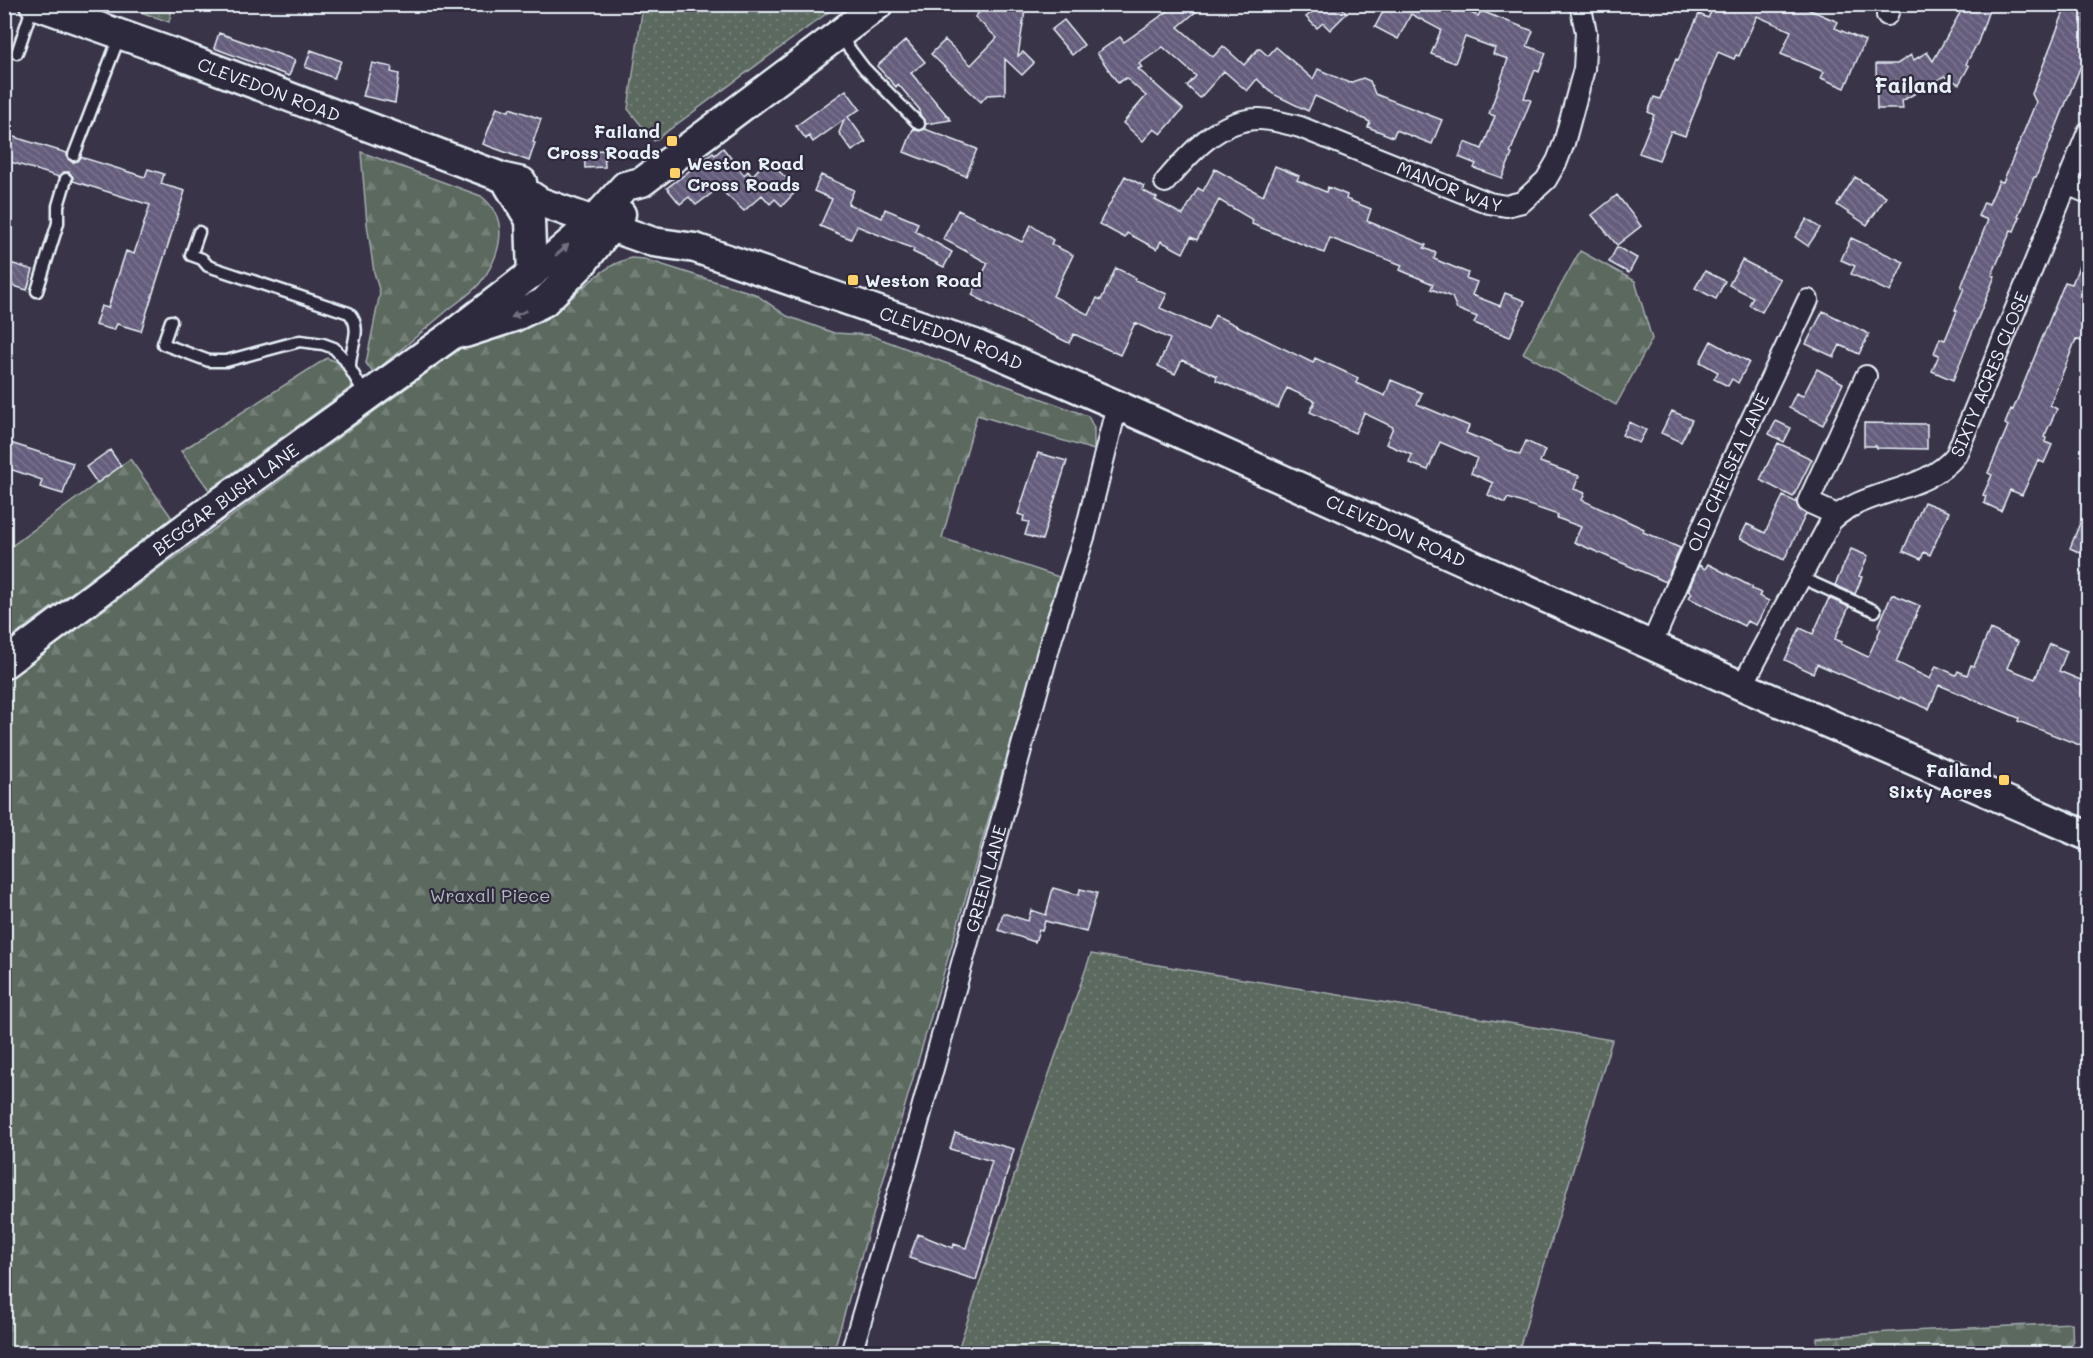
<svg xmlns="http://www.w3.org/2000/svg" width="2093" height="1358" font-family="Mali,sans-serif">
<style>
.grass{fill:url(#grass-dots);stroke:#a2adac;stroke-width:1.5}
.forest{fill:url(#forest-firs);stroke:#a2adac;stroke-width:1.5}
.building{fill:url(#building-back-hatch);stroke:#e8f1f8;stroke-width:1.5}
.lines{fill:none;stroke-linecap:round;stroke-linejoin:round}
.lane-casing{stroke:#e8f1f8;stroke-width:15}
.street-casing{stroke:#e8f1f8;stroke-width:24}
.secondary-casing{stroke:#e8f1f8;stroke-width:33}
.lane{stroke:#2f2a3d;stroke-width:10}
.street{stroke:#2f2a3d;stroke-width:20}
.secondary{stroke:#2f2a3d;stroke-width:28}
.oneway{fill:#70707e}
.poi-dot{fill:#ffd166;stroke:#2f2a3d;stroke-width:2}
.labels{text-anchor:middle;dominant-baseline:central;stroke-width:4.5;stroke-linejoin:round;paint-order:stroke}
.street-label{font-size:18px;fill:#e8f1f8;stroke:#2f2a3d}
.poi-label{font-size:18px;font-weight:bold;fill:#e8f1f8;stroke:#2f2a3d;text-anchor:end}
.park-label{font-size:18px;fill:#b0bbbb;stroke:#2f2a3d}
.quarter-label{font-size:21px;font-weight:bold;fill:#e8f1f8;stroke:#2f2a3d}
</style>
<defs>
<pattern id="grass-dots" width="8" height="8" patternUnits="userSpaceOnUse" patternTransform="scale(1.5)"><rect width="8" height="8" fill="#5c695f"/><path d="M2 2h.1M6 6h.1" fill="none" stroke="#737f77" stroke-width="1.8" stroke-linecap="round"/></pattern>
<pattern id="forest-firs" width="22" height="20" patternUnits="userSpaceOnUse" patternTransform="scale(1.5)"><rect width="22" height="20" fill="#5c695f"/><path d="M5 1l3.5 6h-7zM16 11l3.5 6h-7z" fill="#737f77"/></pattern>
<pattern id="building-back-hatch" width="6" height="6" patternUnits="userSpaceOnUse" patternTransform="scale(1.5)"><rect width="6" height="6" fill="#655d7b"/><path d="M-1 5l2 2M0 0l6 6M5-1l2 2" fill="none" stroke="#7b758e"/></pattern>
</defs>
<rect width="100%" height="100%" fill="#3a3449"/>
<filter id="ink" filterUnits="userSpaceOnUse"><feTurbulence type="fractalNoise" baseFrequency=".0167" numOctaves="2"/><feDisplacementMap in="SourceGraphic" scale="12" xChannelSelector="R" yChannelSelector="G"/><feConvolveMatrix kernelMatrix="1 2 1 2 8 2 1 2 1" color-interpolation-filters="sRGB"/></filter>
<g filter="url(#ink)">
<!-- grass -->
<path class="grass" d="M121,5H173L169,22Z
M613,5H838L654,141L628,109L642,12Z
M1091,954L1612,1040L1519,1349L1416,1354L957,1353L1023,1149Z"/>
<!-- forest -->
<path class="forest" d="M361,152L481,196C511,219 501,256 480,283C472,293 459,301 448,310C423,331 398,352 373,373L366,363L380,293L374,272L367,224Z
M1580,251L1635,281L1652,339L1616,405L1523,353Z
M631,258L644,259L755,294L787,316L834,333L870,335L1088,416L1094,428V450L977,415L942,538L1059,577L833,1353H5L4,683L461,348C488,340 525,333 548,317C576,298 598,266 631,258Z
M327,358L340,363L354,385L209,490L181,451Z
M130,459L172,518L5,642V551Z
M2072,1323L2073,1353H1817V1338L1889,1332Z"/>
<!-- building -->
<path class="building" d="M986,4H1026L1018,56L1023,52L1034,63L1022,75L1005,59V94L987,95L981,102L931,54L945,40L971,65L997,38L975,17Z
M1178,4H1205L1178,27L1213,57L1223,46L1244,65L1259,48L1268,56L1276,47L1313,79L1318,69L1349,83L1363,78L1370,81L1375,94L1442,120L1432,144L1396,130L1393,137L1368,127L1370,122L1315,96L1308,111L1273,94L1257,79L1247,91L1224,71L1200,98L1187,86L1196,76L1163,47L1139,64L1142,67L1138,69L1183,109L1161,134L1154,129L1143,141L1123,123L1146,96L1126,78L1118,83L1097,53L1120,37L1124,42Z
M1305,4H1339L1347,13L1330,30L1323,23L1317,28L1306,17L1312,12Z
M1387,4H1448L1478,16L1481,11L1533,31L1527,46L1546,53L1539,72L1535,70L1524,98L1531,100L1510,153L1512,154L1502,178L1474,168L1476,164L1459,157L1465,142L1482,149L1495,116L1489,114L1508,59L1493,54L1495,48L1465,37L1455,63L1431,54L1441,30L1411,14L1398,39L1375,27Z
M1715,4H1796L1838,22L1835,28L1865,41L1845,88L1821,78L1824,72L1781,54L1791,31L1757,16L1739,56L1736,55L1734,59L1718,52L1685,136L1671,131L1659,160L1639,153L1654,115L1648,112L1654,97L1660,99L1676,59L1678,60L1699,14L1708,18Z
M1965,4H1991L1978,42L1966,64L1969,66L1959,84L1944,76L1902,101L1903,109H1877L1876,64H1897L1911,55L1914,60L1927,52L1933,61Z
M2067,4H2088V48L2036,177H2034L2018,216L2020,217L2014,231L2011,230L1992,275L1995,276L1953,380L1932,371L1939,355L1934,353L1940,338L1945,340L1957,311L1955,310L1964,288L1961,287L1988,220L1978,216L1984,202L1989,204L1999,181L2003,182L2036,102L2032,94Z
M1064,20L1084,45L1072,55L1051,30Z
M219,33L295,60L289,76L214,48Z
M906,40L925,62L911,73L951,120L926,124L919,113L920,110L898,84L896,87L877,66Z
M311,50L341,61L334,78L305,67Z
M372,63L392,67L391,72L399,74L395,103L363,96Z
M846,90L860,109L848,117L866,142L852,151L839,133L844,120L813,142L809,136L806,139L796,126Z
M497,107L509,111L510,108L541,119L533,142L535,143L529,161L483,144Z
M913,129L920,131L925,129L977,149L966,176L904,152Z
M4,134L67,153L68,159L72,162L78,161L81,157L145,177L148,169L164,174L161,184L185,191L141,331L117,324L114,330L95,325L101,306L108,308L126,251L134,254L150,205L73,181V177L69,172H64L59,177L4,160Z
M723,148L744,175L748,171L752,176L767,160L798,189L782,206L775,199L770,204L762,195L744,211L719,188L696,205L689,197L680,204L667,188L713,153L715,155Z
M604,150L605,167L585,168L584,151Z
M1275,166L1299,176L1297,180L1326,192L1328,187L1347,195L1346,199L1371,209L1367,221L1426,245L1424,248L1436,253L1434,259L1468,273L1466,278L1477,282L1472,295L1500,306L1505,293L1525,301L1510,337L1474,323L1477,317L1457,309L1452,297L1431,289L1433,284L1400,270L1402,265L1330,238L1324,253L1252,224L1253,220L1219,200L1197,240L1191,237L1183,253L1161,241L1157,249L1127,233L1125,238L1099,224L1125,176L1144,186L1142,190L1157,198L1155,200L1183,215L1198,188L1203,191L1215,169L1263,196Z
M821,175L854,190L848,204L882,218L885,209L918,223L915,231L952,252L944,267L913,252L914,249L857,226L851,239L820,226L832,199L814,191Z
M1855,177L1886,197L1867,225L1837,205Z
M1617,195L1641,226L1617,245L1592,215Z
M958,210L1022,242L1031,225L1053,240L1051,244L1073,255L1053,296L1089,315L1097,298L1101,300L1116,268L1136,278L1135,280L1167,294L1160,308L1208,330L1215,315L1313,363L1315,358L1358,378L1356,383L1385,396L1391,380L1422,393L1417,404L1469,426L1466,433L1520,455L1526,441L1545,450L1540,462L1579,476L1574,489L1585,493L1582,500L1644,529L1643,532L1680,548L1666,582L1574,542L1581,527L1557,518L1558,515L1508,498L1505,503L1488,495L1493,483L1471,473L1477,458L1440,442L1428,470L1409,463L1412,455L1386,444L1393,427L1364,413L1355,433L1310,412L1315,401L1287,388L1278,408L1216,380L1217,376L1182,360L1175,374L1158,366L1170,339L1135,323L1120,355L1074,334L1069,343L997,308L972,295L988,263L943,239Z
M1807,219L1820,228L1808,246L1795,237Z
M1851,238L1904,262L1890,292L1851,274L1855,266L1841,260Z
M2088,244V308L2083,320L2088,322V344L2076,339L2050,405L2057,409L2044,437L2046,438L2045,442L2052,445L2044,463L2038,460L2022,495L2010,490L2001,511L1984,503L1986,496L1983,495L1992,475L1988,473L2008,426L2005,424L2011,409L2013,410L2065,282L2072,284Z
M1617,247L1637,258L1629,273L1609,262Z
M1742,260L1780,279L1762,312L1749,305L1753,297L1729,285Z
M4,261L33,270L27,290L4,283Z
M1705,271L1725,281L1716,299L1695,288Z
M1823,311L1869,334L1859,354L1840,345L1834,357L1806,344Z
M1711,341L1749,362L1738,383L1732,379L1728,386L1714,379L1718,372L1700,362Z
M1817,369L1843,383L1823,425L1789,408L1796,393L1803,396Z
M1672,411L1692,420L1681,442L1661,433Z
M1776,421L1791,428L1784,442L1769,434Z
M1629,422L1646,430L1639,443L1622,435Z
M1864,423L1927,424V449L1877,448L1876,446H1864Z
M4,441L73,463L63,494L40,487L42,480L4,467Z
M1778,443L1812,459L1793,497L1760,480Z
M110,450L121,466L97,483L86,467Z
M1038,453L1067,461L1042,540L1025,535L1029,522L1023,521L1024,516L1018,514Z
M1783,496L1796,502L1799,509L1806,514L1784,560L1740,538L1747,524L1765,533Z
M1924,502L1949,512L1930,555L1924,552L1921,559L1903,551Z
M2088,503V556L2070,548Z
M1851,549L1868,556L1859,576L1862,577L1855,594L1835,585Z
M1708,564L1752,587V589L1761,593L1759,596L1769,601L1756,625L1747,621L1744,626L1689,598L1692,593L1688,591L1699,565L1705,569Z
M1892,594L1920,606L1896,662L1930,679L1936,666L1956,675L1958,671L1967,675L1971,665L1974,666L1990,629L2018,642L2007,668L2035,679L2050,644L2067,651L2059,671L2088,683V743L2084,741L2082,746L2018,721L2019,718L1939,685L1929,709L1900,697L1899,699L1817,664L1813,673L1785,660L1800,628L1813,634L1829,598L1849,607L1835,639L1842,642L1841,644L1868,657L1881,628L1878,627Z
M1053,888L1079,895L1080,889L1097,893L1086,932L1045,921L1042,931L1039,930L1035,942L998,930L1003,913L1028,921L1031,910L1046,915Z
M955,1133L1014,1149L976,1280L909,1258L918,1234L953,1248L954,1244L966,1248L992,1161L950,1149Z"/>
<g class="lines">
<defs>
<path id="lane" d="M839,35L864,68L919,124
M17,53L33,5
M74,155L120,35
M199,232L191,255L202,259L208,266L349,313C364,330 349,348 350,368
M37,291L58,223V206L66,179
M171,321L163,344L209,361H226L300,341L323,344L334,348L345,360L366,396
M1800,577L1875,611"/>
<g id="street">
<path d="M1887,15L1891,4"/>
<path id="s1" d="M1165,182C1189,154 1219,119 1259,119C1273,119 1287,124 1300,127L1489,203L1506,206L1522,202L1546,180L1557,161L1564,143L1584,69L1586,32L1580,4"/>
<path d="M2067,184L2088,193"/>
<path d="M1837,515L1808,502L1866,376"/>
<path id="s2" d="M1651,646L1722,482L1808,300"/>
<path id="s3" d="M1742,686L1831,521C1865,488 1925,494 1956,455L2088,132"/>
<path id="s4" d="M851,1354L907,1163L1052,637L1085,534L1117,405"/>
</g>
<g id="secondary">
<path id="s5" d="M34,4L173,53L504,178L522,182"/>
<path id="s6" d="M504,178L540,202L653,242L695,248L975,344L1117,405L1742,686L2088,836"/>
<path d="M509,186L530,220L532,274"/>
<path d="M465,333L514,317L544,302L581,265L621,214"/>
<path id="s7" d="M4,664L197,519L449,337L558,253L585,230L625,186L642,182L879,4"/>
</g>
</defs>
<!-- lane casing -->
<use href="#lane" class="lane-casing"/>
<!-- street casing -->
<use href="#street" class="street-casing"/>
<!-- secondary casing -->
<use href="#secondary" class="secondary-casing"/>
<!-- lane -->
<use href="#lane" class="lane"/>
<!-- street -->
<use href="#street" class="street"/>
<!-- secondary -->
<use href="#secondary" class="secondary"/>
</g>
<!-- one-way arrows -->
<defs><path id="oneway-solid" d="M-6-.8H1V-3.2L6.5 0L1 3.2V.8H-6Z" transform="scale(1.5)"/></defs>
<g class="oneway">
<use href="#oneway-solid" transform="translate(562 250) rotate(-41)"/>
<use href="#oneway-solid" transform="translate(519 314) rotate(155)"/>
</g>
</g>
<!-- markers -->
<g class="poi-dot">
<rect x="666" y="135" width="12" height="12" rx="3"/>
<rect x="669" y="167" width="12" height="12" rx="3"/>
<rect x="847" y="274" width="12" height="12" rx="3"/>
<rect x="1998" y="774" width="12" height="12" rx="3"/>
</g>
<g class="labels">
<!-- street labels -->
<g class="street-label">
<text stroke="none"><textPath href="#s5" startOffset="250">CLEVEDON ROAD</textPath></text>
<text stroke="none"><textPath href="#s1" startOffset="320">MANOR WAY</textPath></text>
<text stroke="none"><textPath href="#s6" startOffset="477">CLEVEDON ROAD</textPath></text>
<text stroke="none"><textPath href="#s3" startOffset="418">SIXTY ACRES CLOSE</textPath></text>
<text stroke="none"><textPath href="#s2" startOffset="190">OLD CHELSEA LANE</textPath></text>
<text stroke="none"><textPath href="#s7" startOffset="276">BEGGAR BUSH LANE</textPath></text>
<text stroke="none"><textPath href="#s6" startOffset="962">CLEVEDON ROAD</textPath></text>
<text stroke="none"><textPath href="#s4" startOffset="494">GREEN LANE</textPath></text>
</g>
<!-- poi labels -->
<g class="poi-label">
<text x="660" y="131">Failand<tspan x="660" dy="21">Cross Roads</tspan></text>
<text x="687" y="163" text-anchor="start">Weston Road<tspan x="687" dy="21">Cross Roads</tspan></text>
<text x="865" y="280" text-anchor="start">Weston Road</text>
<text x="1992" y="770">Failand<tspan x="1992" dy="21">Sixty Acres</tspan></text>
</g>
<!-- park labels -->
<g class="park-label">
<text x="490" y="895">Wraxall Piece</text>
</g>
<!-- quarter labels -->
<g class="quarter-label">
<text x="1913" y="84">Failand</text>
</g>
</g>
<!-- margin -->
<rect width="2093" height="1358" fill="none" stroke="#2f2a3d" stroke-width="24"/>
<rect x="12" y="12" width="2069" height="1334" fill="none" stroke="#e8f1f8" stroke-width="2" filter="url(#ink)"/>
</svg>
